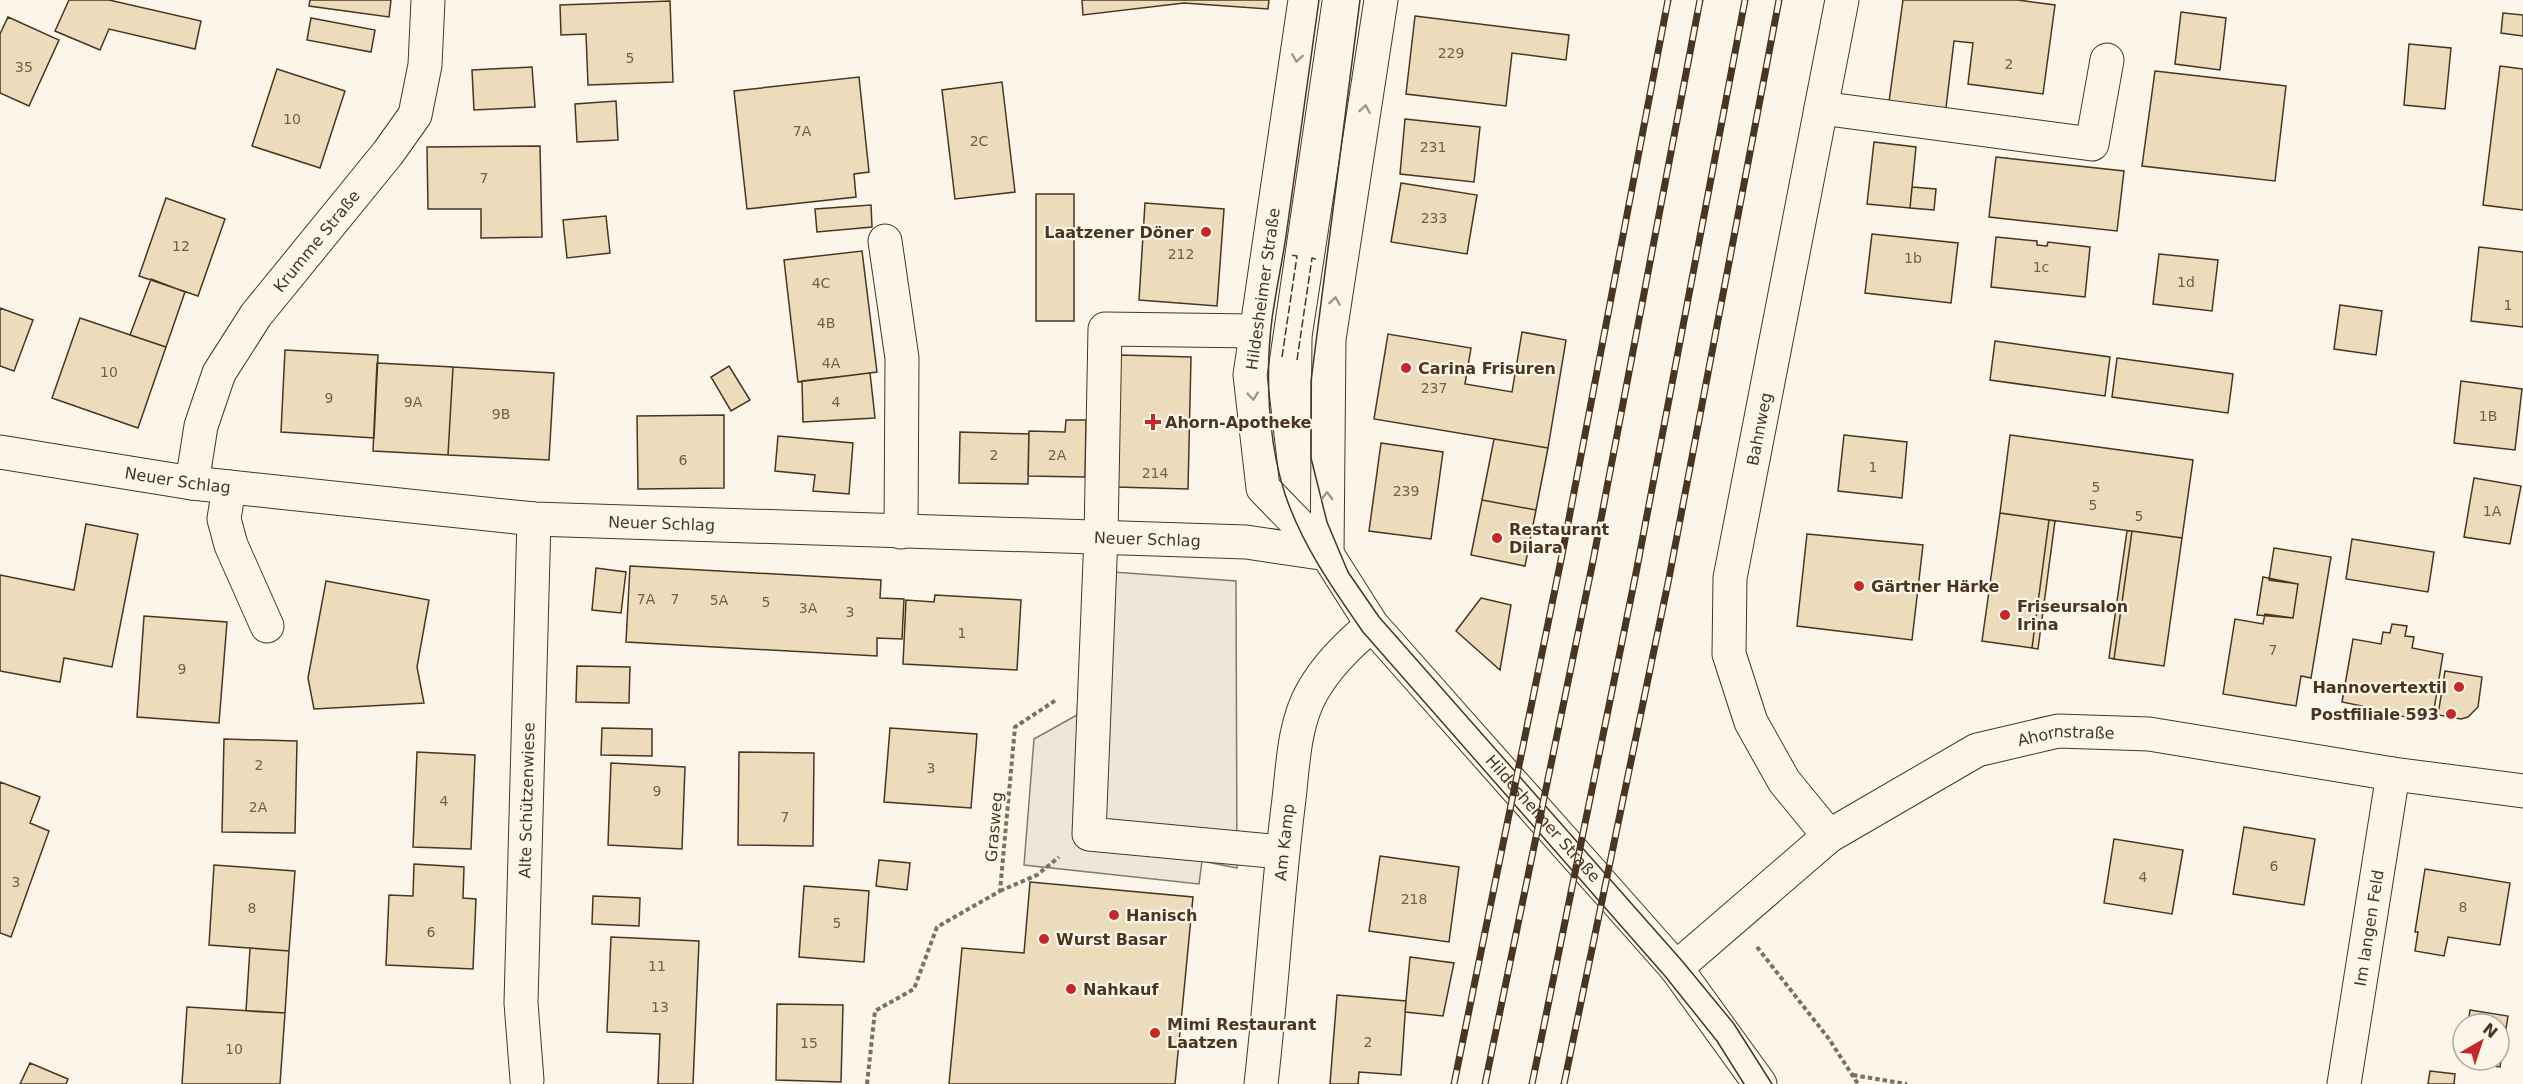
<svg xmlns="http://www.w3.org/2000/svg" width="2523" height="1084" font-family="'DejaVu Sans',sans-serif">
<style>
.parking{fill:#ede7d9;stroke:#887966;stroke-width:1.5}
.building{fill:#ecdcbc;stroke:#4a3520;stroke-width:1.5}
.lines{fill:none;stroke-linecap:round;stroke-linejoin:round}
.minor-casing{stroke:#4a3520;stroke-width:35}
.path{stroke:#7f6f5c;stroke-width:4;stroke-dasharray:4.5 3;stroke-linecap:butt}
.minor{stroke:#fbf6e9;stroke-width:33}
.tram{stroke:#4a3520;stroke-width:1.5}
.rail-casing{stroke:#4a3520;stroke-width:7}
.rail{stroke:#fbf6e9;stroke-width:4.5;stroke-dasharray:14;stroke-linecap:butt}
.fence{stroke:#4a3520;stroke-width:1.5;stroke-dasharray:8 3;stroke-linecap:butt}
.oneway{stroke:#a29684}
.poi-dot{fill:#c62828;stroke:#fbf6e9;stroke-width:2}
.labels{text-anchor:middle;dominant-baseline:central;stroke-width:4.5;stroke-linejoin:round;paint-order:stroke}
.number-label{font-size:14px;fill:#725f47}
.poi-label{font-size:16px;font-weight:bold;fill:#4a3520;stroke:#fbf6e9;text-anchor:start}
.street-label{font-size:16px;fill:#4a3520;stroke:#fbf6e9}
</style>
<rect width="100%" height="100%" fill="#fbf6e9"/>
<!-- parking -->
<path class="parking" d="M1086,570L1236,581L1237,868L1202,861L1199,884L1024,865L1034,739L1077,715Z"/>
<!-- building -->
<path class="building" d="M69,0H109L201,21L195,49L109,29L100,50L55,31Z
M310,0H391L389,17L309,6Z
M1082,0H1269L1268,9L1184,3L1083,15Z
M1903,0H2018L2055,5L2043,94L1968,84L1973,43L1954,41L1945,116L1888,109Z
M670,1L673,82L588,85L586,34L561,35L560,5Z
M2181,12L2226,18L2220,70L2175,64Z
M2503,13L2523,15V36L2501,33Z
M1415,16L1569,35L1566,60L1512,53L1506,106L1406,94Z
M8,17L59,40L29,106L0,93V34Z
M311,18L375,30L371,52L307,40Z
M2409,44L2451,48L2445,109L2404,105Z
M2500,66L2523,69V210L2483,205Z
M532,67L535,107L474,110L472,70Z
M277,69L345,91L320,168L252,146Z
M2155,71L2286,86L2275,181L2142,166Z
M859,77L869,172L854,174L856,197L747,209L734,91Z
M1002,82L1015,192L955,199L942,90Z
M616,101L618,140L577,142L575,104Z
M1405,119L1480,127L1474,182L1400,174Z
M1874,142L1916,147L1910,208L1867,204Z
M540,146L542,237L481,238V209H428L427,147Z
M1996,157L2124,171L2117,231L1989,217Z
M1401,183L1477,195L1467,254L1391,242Z
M1912,187L1936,189L1934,210L1910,208Z
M1036,194H1074V321H1036Z
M166,198L225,219L198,296L139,276Z
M1145,203L1224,209L1217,306L1139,300Z
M871,205L872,227L817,232L815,209Z
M606,216L610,253L567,258L563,220Z
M1872,234L1958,243L1951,303L1865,293Z
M1996,237L2037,241V245L2047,246L2048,242L2090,247L2085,297L1991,287Z
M2479,247L2523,252V327L2471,321Z
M862,251L877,372L798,382L784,260Z
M2159,254L2218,260L2212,311L2153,304Z
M151,279L185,292L166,347L130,335Z
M2340,305L2382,311L2376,355L2334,349Z
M0,308L33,320L14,371L0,366Z
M80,318L166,347L138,428L52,398Z
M1522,332L1566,340L1548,448L1374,419L1388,334L1471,348L1465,384L1512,392Z
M1995,341L2110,357L2105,396L1990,380Z
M285,350L378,355L374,438L281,432Z
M1119,355L1191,357L1188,489L1116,487Z
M2117,358L2233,374L2228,413L2112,397Z
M377,363L453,367L448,455L373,451Z
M729,366L750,400L731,411L711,377Z
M453,367L554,373L549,460L448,455Z
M870,373L875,418L803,422L802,381Z
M2461,381L2522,389L2515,450L2454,443Z
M724,415V488L638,489L637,416Z
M1066,420H1086L1085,477L1028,476L1029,431L1065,432Z
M960,432L1029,434L1028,484L959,483Z
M1844,435L1907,442L1902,498L1838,491Z
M2010,435L2193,460L2182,538L2000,513Z
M778,436L853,443L849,494L813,491L815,475L775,471Z
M1494,439L1548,448L1536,510L1482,500Z
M1381,443L1443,452L1431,539L1369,531Z
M2474,478L2521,486L2510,544L2464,537Z
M1482,500L1536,510L1525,566L1471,555Z
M2000,513L2049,520L2032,648L1982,641Z
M2049,520L2055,521L2038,649L2032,648Z
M86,524L138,534L112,667L64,658L60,682L0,671V575L74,590Z
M2127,531H2132L2114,659L2109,658Z
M2132,531L2182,538L2164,666L2114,659Z
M1807,534L1923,545L1912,640L1797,626Z
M2352,539L2434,552L2428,592L2346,579Z
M2274,548L2331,557L2311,678L2301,676L2296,706L2223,694L2235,619L2263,624L2265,614L2293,618L2298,584L2269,580Z
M630,566L881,580L880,598L904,599L902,639L877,638V656L626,642Z
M596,568L626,572L621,613L592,610Z
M2263,577L2298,584L2293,618L2257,615Z
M326,581L429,600L417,667L424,703L314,709L308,678Z
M935,595L1021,600L1017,670L903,664L906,600L934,602Z
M1481,598L1511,605L1500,670L1456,631Z
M144,616L227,622L219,723L137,717Z
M2392,624L2407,626L2405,636L2414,637L2412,648L2443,654L2433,716L2414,714L2413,718L2361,710L2362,706L2342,702L2353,639L2381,644L2383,632L2390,633Z
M577,666L630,667L629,703L576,702Z
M2445,671L2482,677L2478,707L2468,717L2461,719L2438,715Z
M602,728L652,729V756L601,755Z
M890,728L977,734L971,808L884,802Z
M224,739L297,741L295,833L222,832Z
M417,752L475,755L471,849L413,847Z
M739,752L814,753L813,846L738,845Z
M611,763L685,767L682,849L608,845Z
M0,782L40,797L30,823L49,831L11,937L0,933Z
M2244,827L2315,839L2304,905L2233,894Z
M2114,839L2183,850L2172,914L2104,903Z
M1380,856L1459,867L1449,942L1369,931Z
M879,860L910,863L907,890L876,886Z
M414,864L464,867L463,898L476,899L473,969L386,965L389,895L413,896Z
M214,865L295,871L289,951L209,945Z
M2425,869L2510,883L2500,945L2448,937L2444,956L2415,951L2418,932H2415Z
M1030,882L1193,897L1175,1084H949L962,948L1024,953Z
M804,886L869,891L864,962L799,957Z
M593,896L640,898L639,926L592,924Z
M611,937L699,941L693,1084H658L660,1034L607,1032Z
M250,948L289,951L285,1013L246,1011Z
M1410,957L1454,963L1443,1016L1405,1012Z
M1337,995L1406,1001L1401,1075L1359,1072L1358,1084H1330Z
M777,1004L843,1005L841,1082L776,1080Z
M187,1007L285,1013L280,1084H182Z
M2470,1010L2508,1016L2500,1067L2462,1061L2463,1056V1060H2499V1024H2468Z
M30,1063L68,1079L66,1084H20Z
M2430,1071L2455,1074L2454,1084H2428Z"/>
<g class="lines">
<defs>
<g id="minor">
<path id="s1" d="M1305,0L1250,375L1263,488L1327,554L1372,625L1676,968L1760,1084"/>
<path d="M1821,108L2092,144L2107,60"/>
<path d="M885,241L902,358L901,532"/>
<path d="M1255,331L1105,329L1101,536L1089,834L1282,852"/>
<path id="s2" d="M0,452L192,483L534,519L1246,542L1327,554"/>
<path id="s3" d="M192,483L201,426L219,373L256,315L388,153L415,115L425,65L428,0"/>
<path d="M229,487L224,519L231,545L267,626"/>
<path d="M1327,554L1329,339L1381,0"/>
<path id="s4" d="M1829,836L1784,781L1751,722L1729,654L1730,578L1842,0"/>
<path id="s5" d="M1676,968L1829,836L1977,750L2058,731L2149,734L2393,774L2523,791"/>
<path id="s6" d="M527,1080L521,1003L534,519"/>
<path id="s7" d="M1261,1084C1272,989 1277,893 1289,799C1293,764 1294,724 1312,692C1326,667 1350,643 1372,625"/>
<path id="s8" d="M2344,1084L2393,774"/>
</g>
</defs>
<!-- minor casing -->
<use href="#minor" class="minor-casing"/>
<!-- path -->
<path class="path" d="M1000,891L1037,875L1059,857
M1757,947L1829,1039L1858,1084
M1853,1075L1907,1084
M867,1084L875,1011L914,989L937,927L1000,891L1015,727L1056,700"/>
<!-- minor -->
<use href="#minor" class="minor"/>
<!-- tram -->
<path class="tram" d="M1319,0C1308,76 1298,153 1287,229C1283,259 1276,289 1272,319C1265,373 1268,442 1285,494C1302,545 1333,589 1363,632L1665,976L1717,1041L1744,1084
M1360,0L1311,381V458L1327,522L1348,572L1379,617L1683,962L1734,1024L1772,1084"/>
<defs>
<path id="rail" d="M1454,1084L1562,555L1668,0
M1485,1084L1593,561L1700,0
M1532,1084L1636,573L1745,0
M1564,1084L1669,578L1779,0"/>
</defs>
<!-- rail casing -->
<use href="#rail" class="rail-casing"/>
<!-- rail -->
<use href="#rail" class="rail"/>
<!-- fence -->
<path class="fence" d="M1282,357L1297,256L1291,255
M1297,360L1312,258L1316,259"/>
</g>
<!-- one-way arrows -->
<defs><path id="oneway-chevron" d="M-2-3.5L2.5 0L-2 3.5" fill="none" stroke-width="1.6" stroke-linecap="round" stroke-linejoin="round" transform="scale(1.5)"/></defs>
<g class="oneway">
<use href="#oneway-chevron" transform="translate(1297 58) rotate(99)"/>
<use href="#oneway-chevron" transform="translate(1365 109) rotate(-81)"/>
<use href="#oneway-chevron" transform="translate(1335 301) rotate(-81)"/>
<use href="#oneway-chevron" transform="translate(1253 396) rotate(84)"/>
<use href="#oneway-chevron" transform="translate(1327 496) rotate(-89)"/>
</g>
<!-- markers -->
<g class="poi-dot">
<circle cx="1206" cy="232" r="6"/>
<circle cx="1406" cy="368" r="6"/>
<path d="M1150 413h6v6h6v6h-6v6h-6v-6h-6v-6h6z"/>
<circle cx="1497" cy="538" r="6"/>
<circle cx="1859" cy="586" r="6"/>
<circle cx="2005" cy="615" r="6"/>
<circle cx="2459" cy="687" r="6"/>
<circle cx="2451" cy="714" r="6"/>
<circle cx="1114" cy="915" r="6"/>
<circle cx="1044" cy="939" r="6"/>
<circle cx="1071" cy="989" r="6"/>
<circle cx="1155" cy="1033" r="6"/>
</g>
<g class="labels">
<!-- number labels -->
<g class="number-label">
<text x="1451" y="53">229</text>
<text x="630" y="58">5</text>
<text x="2009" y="64">2</text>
<text x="24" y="67">35</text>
<text x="292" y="119">10</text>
<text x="802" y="131">7A</text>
<text x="979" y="141">2C</text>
<text x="1433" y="147">231</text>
<text x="484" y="178">7</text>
<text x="1434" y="218">233</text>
<text x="181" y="246">12</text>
<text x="1181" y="254">212</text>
<text x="1913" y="258">1b</text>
<text x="2041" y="267">1c</text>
<text x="2186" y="282">1d</text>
<text x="821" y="283">4C</text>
<text x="2508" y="305">1</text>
<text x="826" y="323">4B</text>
<text x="831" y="363">4A</text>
<text x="109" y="372">10</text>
<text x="1434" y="388">237</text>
<text x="329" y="398">9</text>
<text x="413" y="402">9A</text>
<text x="836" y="402">4</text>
<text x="501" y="414">9B</text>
<text x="2488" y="416">1B</text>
<text x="994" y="455">2</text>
<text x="1057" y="455">2A</text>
<text x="683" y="460">6</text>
<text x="1873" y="467">1</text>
<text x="1155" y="473">214</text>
<text x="2096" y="487">5</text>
<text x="1406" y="491">239</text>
<text x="2093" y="505">5</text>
<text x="2492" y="511">1A</text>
<text x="2139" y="516">5</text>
<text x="646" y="599">7A</text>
<text x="675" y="599">7</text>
<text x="719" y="600">5A</text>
<text x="766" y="602">5</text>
<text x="808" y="608">3A</text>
<text x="850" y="612">3</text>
<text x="962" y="633">1</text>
<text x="2273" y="650">7</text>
<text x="182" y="669">9</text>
<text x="259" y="765">2</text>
<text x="931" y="768">3</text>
<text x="657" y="791">9</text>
<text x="444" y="801">4</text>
<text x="258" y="807">2A</text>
<text x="785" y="817">7</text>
<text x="2274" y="866">6</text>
<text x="2143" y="877">4</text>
<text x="16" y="882">3</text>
<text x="1414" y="899">218</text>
<text x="2463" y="907">8</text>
<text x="252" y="908">8</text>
<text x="837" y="923">5</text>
<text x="431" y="932">6</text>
<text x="657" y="966">11</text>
<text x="660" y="1007">13</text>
<text x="1368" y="1042">2</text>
<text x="809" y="1043">15</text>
<text x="234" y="1049">10</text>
</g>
<!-- poi labels -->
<g class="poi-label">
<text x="1194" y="232" text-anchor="end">Laatzener Döner</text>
<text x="1418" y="368">Carina Frisuren</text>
<text x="1165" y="422">Ahorn-Apotheke</text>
<text x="1509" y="529">Restaurant<tspan x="1509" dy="18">Dilara</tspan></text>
<text x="1871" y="586">Gärtner Härke</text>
<text x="2017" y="606">Friseursalon<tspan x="2017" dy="18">Irina</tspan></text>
<text x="2447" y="687" text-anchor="end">Hannovertextil</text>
<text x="2439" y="714" text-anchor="end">Postfiliale 593</text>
<text x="1126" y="915">Hanisch</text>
<text x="1056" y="939">Wurst Basar</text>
<text x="1083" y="989">Nahkauf</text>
<text x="1167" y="1024">Mimi Restaurant<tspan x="1167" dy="18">Laatzen</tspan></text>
</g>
<!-- street labels -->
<g class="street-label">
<text stroke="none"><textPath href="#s3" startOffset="278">Krumme Straße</textPath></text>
<text transform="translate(1263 289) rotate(-82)">Hildesheimer Straße</text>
<text stroke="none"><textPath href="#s4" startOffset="438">Bahnweg</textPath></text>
<text stroke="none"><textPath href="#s2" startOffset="180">Neuer Schlag</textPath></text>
<text stroke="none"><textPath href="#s2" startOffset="666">Neuer Schlag</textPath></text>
<text stroke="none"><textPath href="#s2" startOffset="1152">Neuer Schlag</textPath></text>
<text stroke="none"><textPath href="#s5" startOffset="464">Ahornstraße</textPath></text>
<text stroke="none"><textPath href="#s6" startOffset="280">Alte Schützenwiese</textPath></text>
<text stroke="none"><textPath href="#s1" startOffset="927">Hildesheimer Straße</textPath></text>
<text transform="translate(994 827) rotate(-85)">Grasweg</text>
<text stroke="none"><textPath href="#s7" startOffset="243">Am Kamp</textPath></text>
<text stroke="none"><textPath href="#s8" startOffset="158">Im langen Feld</textPath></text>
</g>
</g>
<!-- north arrow -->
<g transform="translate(2481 1042) rotate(39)"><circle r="28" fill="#fbf6e9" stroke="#b4a999" stroke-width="1.5"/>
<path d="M0-4.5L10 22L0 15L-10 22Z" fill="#c62828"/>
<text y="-9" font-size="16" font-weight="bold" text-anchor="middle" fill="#4a3520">N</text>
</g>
</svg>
